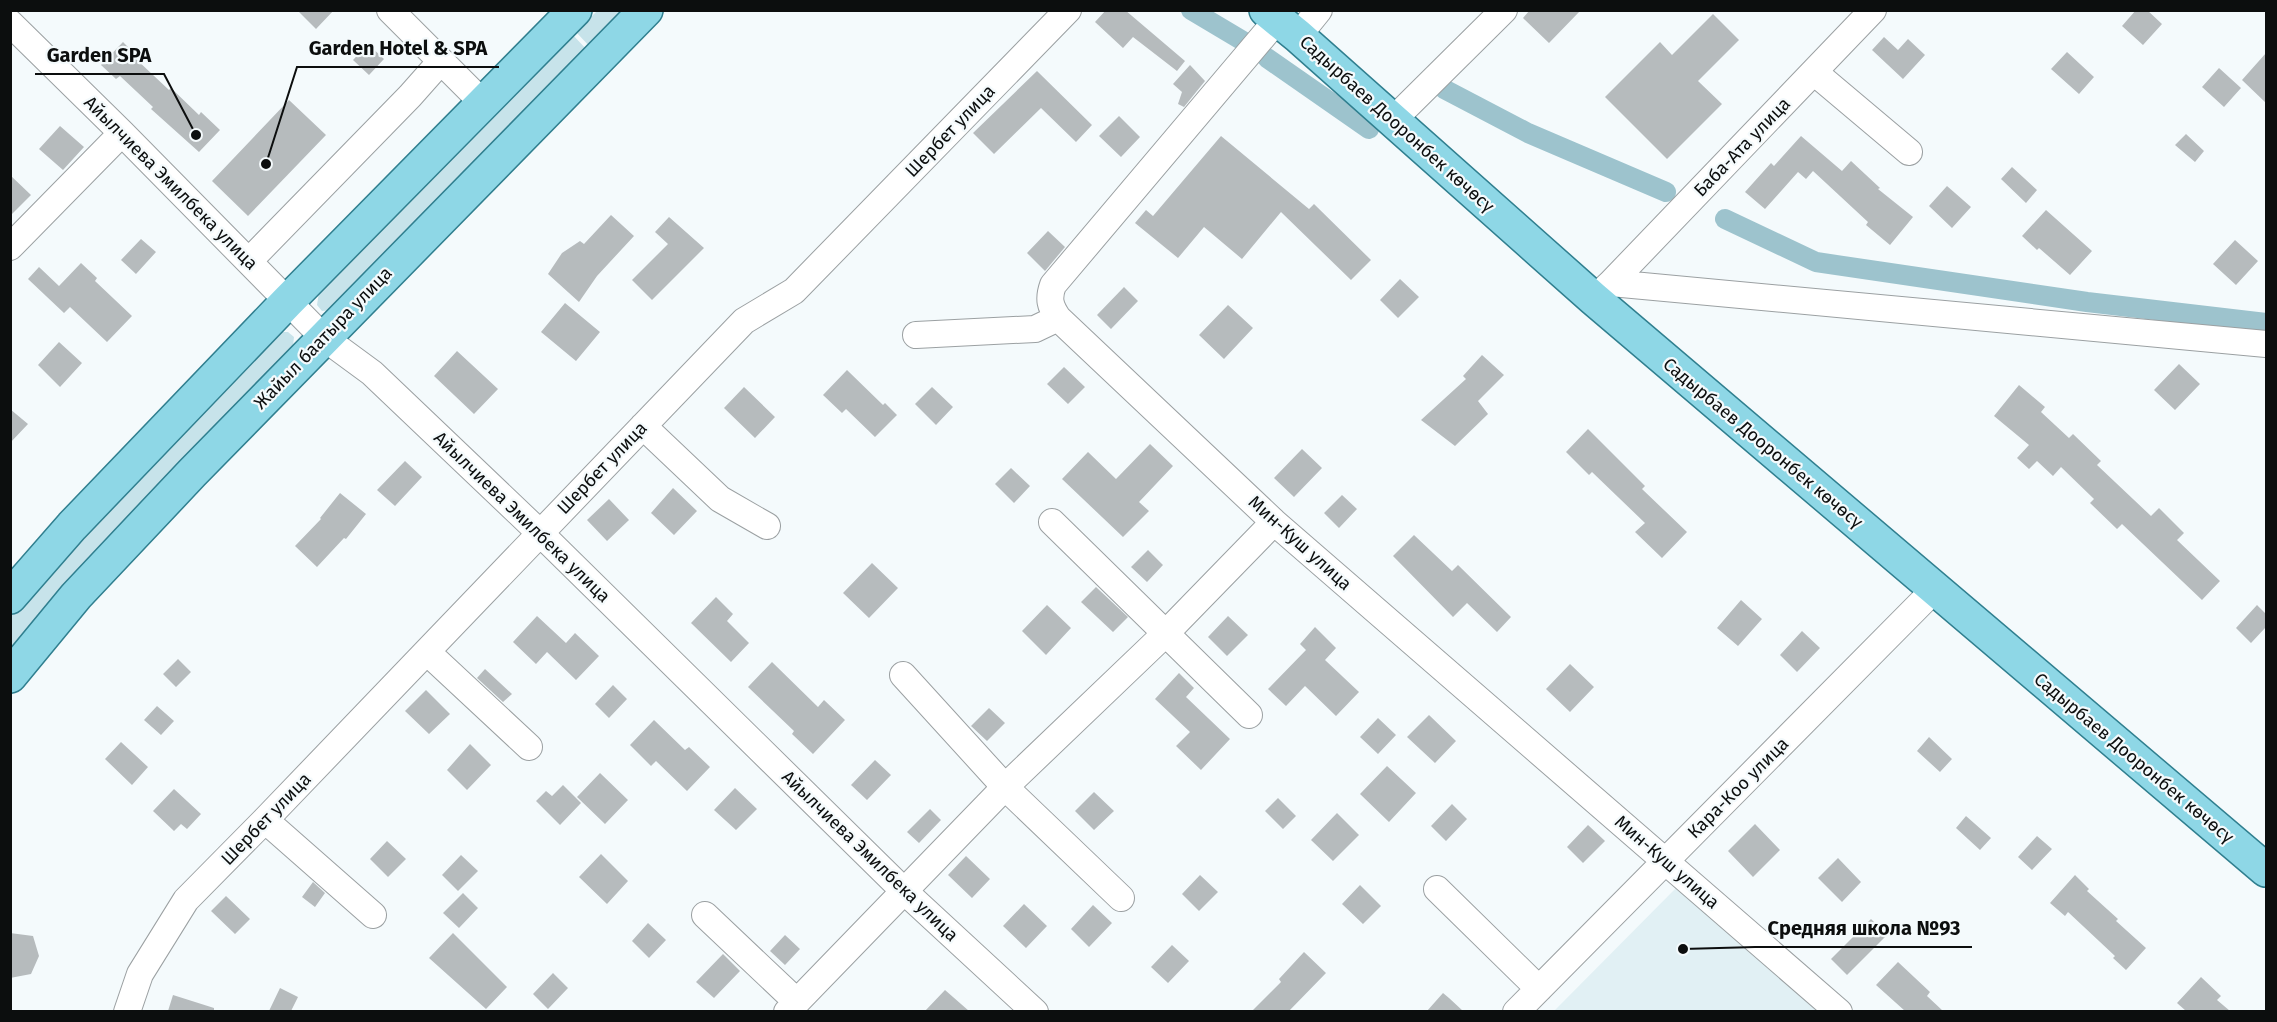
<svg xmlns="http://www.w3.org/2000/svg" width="2277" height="1022" font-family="'Fira Sans',sans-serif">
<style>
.built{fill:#e1f0f4}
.green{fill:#c7e3ea}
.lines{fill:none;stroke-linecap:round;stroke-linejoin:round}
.canal{stroke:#9dc3cd;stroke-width:20}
.building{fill:#b6bbbd}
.minor-casing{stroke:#9ba0a2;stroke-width:28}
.major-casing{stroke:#307f8f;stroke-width:36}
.minor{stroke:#fff;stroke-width:26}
.major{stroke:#8ed7e6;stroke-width:33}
.labels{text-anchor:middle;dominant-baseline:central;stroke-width:4.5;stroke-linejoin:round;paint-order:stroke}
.street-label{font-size:18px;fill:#0c0e0e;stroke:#f4fafc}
.leader{fill:none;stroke:#0c0e0e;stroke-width:2}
.callout-dot{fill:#0c0e0e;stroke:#f4fafc;stroke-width:2}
.callout-label{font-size:20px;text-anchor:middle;font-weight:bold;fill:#0c0e0e;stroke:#f4fafc;stroke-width:4.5;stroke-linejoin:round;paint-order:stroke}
</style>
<rect width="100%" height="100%" fill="#f4fafc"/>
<!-- built -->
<path class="built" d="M1678,886L1822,1012H1553Z"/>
<!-- green -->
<path class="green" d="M597,11H627L591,48L576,32Z
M572,34L588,51L333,310L322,311L317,305L319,292Z
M279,332H288L294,337L293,346L287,356L11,654V616L25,598Z"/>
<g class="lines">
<!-- canal -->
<path class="canal" d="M1191,10L1243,41
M1267,58L1369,129
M1444,89L1528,133L1666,192
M1725,219L1816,262L2087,302L2266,323"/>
</g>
<!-- building -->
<path class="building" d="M297,10H334L316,29Z
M1106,10H1125L1185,61L1177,71L1133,37L1123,48L1095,22Z
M1530,10H1581L1549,43L1523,18Z
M2136,10H2147L2162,24L2143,45L2122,26Z
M1713,14L1739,40L1698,81L1722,104L1667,159L1605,97L1660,42L1672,55Z
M1884,37L1898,50L1908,39L1925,55L1903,79L1872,50Z
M123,42L138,57L136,59L169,90L171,88L199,115L201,112L220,130L199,152L151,109L153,107L120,76L116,79L101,65Z
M368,44L384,59L369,75L353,60Z
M2067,52L2094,77L2079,94L2051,69Z
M2266,53V103L2242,80Z
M1190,65L1205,81L1184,107L1178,104L1182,92L1173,84Z
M2219,68L2241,88L2224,107L2202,87Z
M1037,71L1092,125L1076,142L1041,108L994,154L973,133Z
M289,100L326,135L248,216L212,181Z
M1119,116L1140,137L1121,157L1099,136Z
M60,126L84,147L63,170L39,149Z
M2186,134L2204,151L2195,162L2175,145Z
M1221,136L1309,209L1314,204L1371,260L1351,280L1281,212L1242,259L1204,227L1178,258L1135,223L1146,210L1153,216Z
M1801,136L1842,171L1851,161L1880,188L1878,189L1913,217L1890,245L1866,225L1868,222L1813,171L1806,179L1798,172L1765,209L1745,192L1771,163L1774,166Z
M2012,167L2037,190L2026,203L2001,179Z
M10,175L31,195L10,216Z
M1947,186L1971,207L1952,228L1929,206Z
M2046,210L2092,251L2070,275L2039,248L2037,250L2022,236Z
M611,215L634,236L597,276L579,302L548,274L562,253L580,241L584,244Z
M669,217L704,248L652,300L632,280L668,244L655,232Z
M1048,231L1065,247L1045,271L1027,253Z
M141,239L156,252L136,274L121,260Z
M2235,240L2258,261L2236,285L2213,264Z
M81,263L97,278L95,281L132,316L107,342L70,307L64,313L28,279L39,267L59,286Z
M1400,279L1419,297L1398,318L1380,300Z
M1124,287L1138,301L1111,329L1097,315Z
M565,303L600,332L576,361L541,332Z
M1228,305L1253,328L1224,359L1199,335Z
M59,342L82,363L60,387L38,365Z
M457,351L498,389L474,414L434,376Z
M1482,355L1504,375L1478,401L1488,414L1455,446L1421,420L1466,379L1463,376Z
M2179,364L2200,384L2175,410L2154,390Z
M1064,367L1085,387L1068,404L1047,384Z
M847,370L883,405L885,403L897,415L875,437L846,409L842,413L823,395Z
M2019,385L2045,407L2041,412L2069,438L2073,434L2101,461L2097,465L2151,516L2159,508L2184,533L2177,540L2220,581L2202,600L2122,524L2117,529L2090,503L2094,499L2061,467L2053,476L2037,461L2029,469L2017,458L2029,445L1994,416Z
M744,387L775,417L755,438L724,408Z
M932,387L953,407L936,425L915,404Z
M10,409L28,424L10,443Z
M1588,429L1645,486L1642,489L1687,532L1662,558L1635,532L1645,523L1592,472L1589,475L1566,452Z
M1150,444L1173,466L1139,502L1149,511L1123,537L1062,479L1088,452L1116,479Z
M1302,449L1322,468L1294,497L1274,478Z
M405,461L422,477L395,506L377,490Z
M1011,468L1030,486L1014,503L995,484Z
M673,488L697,511L674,535L651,513Z
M340,493L366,514L346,539L344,538L317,567L295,546L321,519L320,518Z
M1342,495L1357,509L1339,528L1324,513Z
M609,499L629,520L607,541L587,520Z
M1414,535L1452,571L1458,565L1511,617L1497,632L1467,603L1453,617L1393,556Z
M1148,550L1163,565L1147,582L1131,567Z
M872,563L898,588L869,618L843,593Z
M1096,587L1128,617L1113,632L1081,602Z
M716,597L733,614L727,621L749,643L731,662L691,623Z
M1741,600L1762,619L1738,646L1717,628Z
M1047,605L1071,628L1046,655L1022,631Z
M2257,605L2266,614V627L2251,643L2236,628Z
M537,616L566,643L575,633L599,656L576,680L547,652L536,664L513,642Z
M1228,616L1248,635L1227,656L1208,637Z
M1315,627L1336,648L1325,660L1359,692L1336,716L1305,686L1286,706L1268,689L1306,650L1300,644Z
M1802,631L1820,648L1797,672L1780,655Z
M178,659L191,672L176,687L163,674Z
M772,662L818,707L824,700L845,720L813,754L792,734L794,731L748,687Z
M1570,664L1594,687L1570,712L1546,689Z
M485,669L512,694L503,702L477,678Z
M1179,673L1194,688L1186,697L1230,739L1201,770L1176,746L1190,732L1155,699Z
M613,685L627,699L609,718L595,704Z
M426,690L450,714L429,734L405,711Z
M157,706L174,721L161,735L144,720Z
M989,708L1005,723L987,741L971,726Z
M1429,715L1456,741L1435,763L1407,737Z
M1378,718L1396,735L1378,754L1360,737Z
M654,720L685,750L689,747L710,767L687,791L656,761L651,766L630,745Z
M1929,737L1952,759L1940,772L1917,751Z
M121,742L148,767L132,785L105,759Z
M470,744L491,765L467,790L447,770Z
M875,760L891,775L867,800L851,785Z
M1387,766L1416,793L1389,822L1360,794Z
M600,773L628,800L605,824L577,797Z
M563,785L581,803L560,825L536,801L546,791L552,796Z
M735,788L757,809L736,830L714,810Z
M174,789L201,814L187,829L181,824L174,831L153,811Z
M1094,792L1114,811L1094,830L1075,811Z
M1278,798L1296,816L1283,829L1265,811Z
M1452,804L1467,819L1446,841L1431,826Z
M930,809L941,820L919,843L907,832Z
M1337,813L1359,835L1333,861L1311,840Z
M1966,816L1991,838L1980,850L1956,828Z
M1755,824L1780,850L1753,877L1728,851Z
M1588,825L1605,841L1583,863L1567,847Z
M2037,836L2052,849L2032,870L2018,857Z
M387,841L406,859L388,877L370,859Z
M601,854L628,881L607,904L579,877Z
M461,855L478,871L458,891L442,875Z
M966,856L990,879L972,898L948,875Z
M1838,858L1861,882L1842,902L1818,878Z
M1200,875L1218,892L1199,911L1182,894Z
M2075,875L2089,889L2087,891L2118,919L2116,921L2146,948L2126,970L2113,958L2115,956L2068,912L2065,916L2050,903Z
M313,882L325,893L315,907L302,897Z
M1360,885L1381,906L1363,924L1342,904Z
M463,893L478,908L459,928L443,913Z
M226,896L250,919L235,934L211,911Z
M1024,904L1047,926L1026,948L1003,926Z
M1093,905L1112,923L1089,947L1071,929Z
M1871,919L1887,935L1847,975L1831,959Z
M648,923L666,940L649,958L632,941Z
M10,933L33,936L39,956L31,974L10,978Z
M453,933L507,987L486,1009L429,958Z
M785,935L800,949L785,965L770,951Z
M1172,945L1189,961L1168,983L1151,967Z
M1304,952L1326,973L1289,1011H1252L1281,982L1279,979Z
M723,954L740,971L714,998L696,982Z
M1898,962L1930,992L1927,996L1943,1011H1905L1876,985Z
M553,973L568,988L548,1009L533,994Z
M2201,977L2221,996L2217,1000L2230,1011H2186L2177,1003Z
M280,988L298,997L291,1011H269Z
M945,990L969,1011H925Z
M1443,993L1449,998L1463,1011H1427Z
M173,995L214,1008V1011H168Z"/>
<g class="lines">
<defs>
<path id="minor" d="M390,10L484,104
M1277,20L1053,285C1048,299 1050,306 1058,318L1274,522L1839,1012
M10,23L122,133L323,337L372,373L540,533L904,891L1035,1012
M1298,36L1319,10
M1814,72L1909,152
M1392,121L1504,10
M10,247L122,133
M249,261L410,96L441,61
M1611,283L1873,10
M1594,299L1611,283L2266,344
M916,335L1035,329L1058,318
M643,426L720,499L767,526
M1052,522L1249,715
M427,652L529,747
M903,675L1005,787L1121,898
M265,820L373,915
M1437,889L1539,989
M705,915L797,1002
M127,1012L140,974L186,900L265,820L744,321L794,291L1068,10
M787,1012L1005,787L1166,633L1274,522
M1516,1012L1935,589"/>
<path id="major" d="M1266,10L1298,36L1594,299L2266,870
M10,597L72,526L287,302L575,10
M10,676L76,596L192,473L646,10"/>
</defs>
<!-- minor casing -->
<use href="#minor" class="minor-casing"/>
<!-- major casing -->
<use href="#major" class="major-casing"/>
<!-- minor -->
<use href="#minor" class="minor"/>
<!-- major -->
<use href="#major" class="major"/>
</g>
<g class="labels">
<!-- street labels -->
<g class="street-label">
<text transform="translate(1397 124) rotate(42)">Садырбаев Дооронбек көчөсү</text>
<text transform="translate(950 131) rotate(-46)">Шербет улица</text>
<text transform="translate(1742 147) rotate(-46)">Баба-Ата улица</text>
<text transform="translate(171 183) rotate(45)">Айылчиева Эмилбека улица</text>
<text transform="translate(323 338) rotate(-46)">Жайыл баатыра улица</text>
<text transform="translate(1763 443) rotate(40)">Садырбаев Дооронбек көчөсү</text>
<text transform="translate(602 468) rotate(-46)">Шербет улица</text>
<text transform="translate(522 517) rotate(44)">Айылчиева Эмилбека улица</text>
<text transform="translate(1300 543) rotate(42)">Мин-Куш улица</text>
<text transform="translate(2134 758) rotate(40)">Садырбаев Дооронбек көчөсү</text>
<text transform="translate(1738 788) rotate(-45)">Кара-Коо улица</text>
<text transform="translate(266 819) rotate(-46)">Шербет улица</text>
<text transform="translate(870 856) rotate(44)">Айылчиева Эмилбека улица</text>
<text transform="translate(1667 862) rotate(41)">Мин-Куш улица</text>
</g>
</g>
<!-- callouts -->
<path class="leader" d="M266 164L297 67H499M196 135L164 74H35M1683 949L1755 947H1972"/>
<g class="callout-dot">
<circle cx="266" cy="164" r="6"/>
<circle cx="196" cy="135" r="6"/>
<circle cx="1683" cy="949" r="6"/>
</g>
<g class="callout-label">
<text x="398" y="55">Garden Hotel &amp; SPA</text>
<text x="99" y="62">Garden SPA</text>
<text x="1864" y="935">Средняя школа №93</text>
</g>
<!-- border -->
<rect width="2277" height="1022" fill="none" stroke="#0c0e0e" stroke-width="24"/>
</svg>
